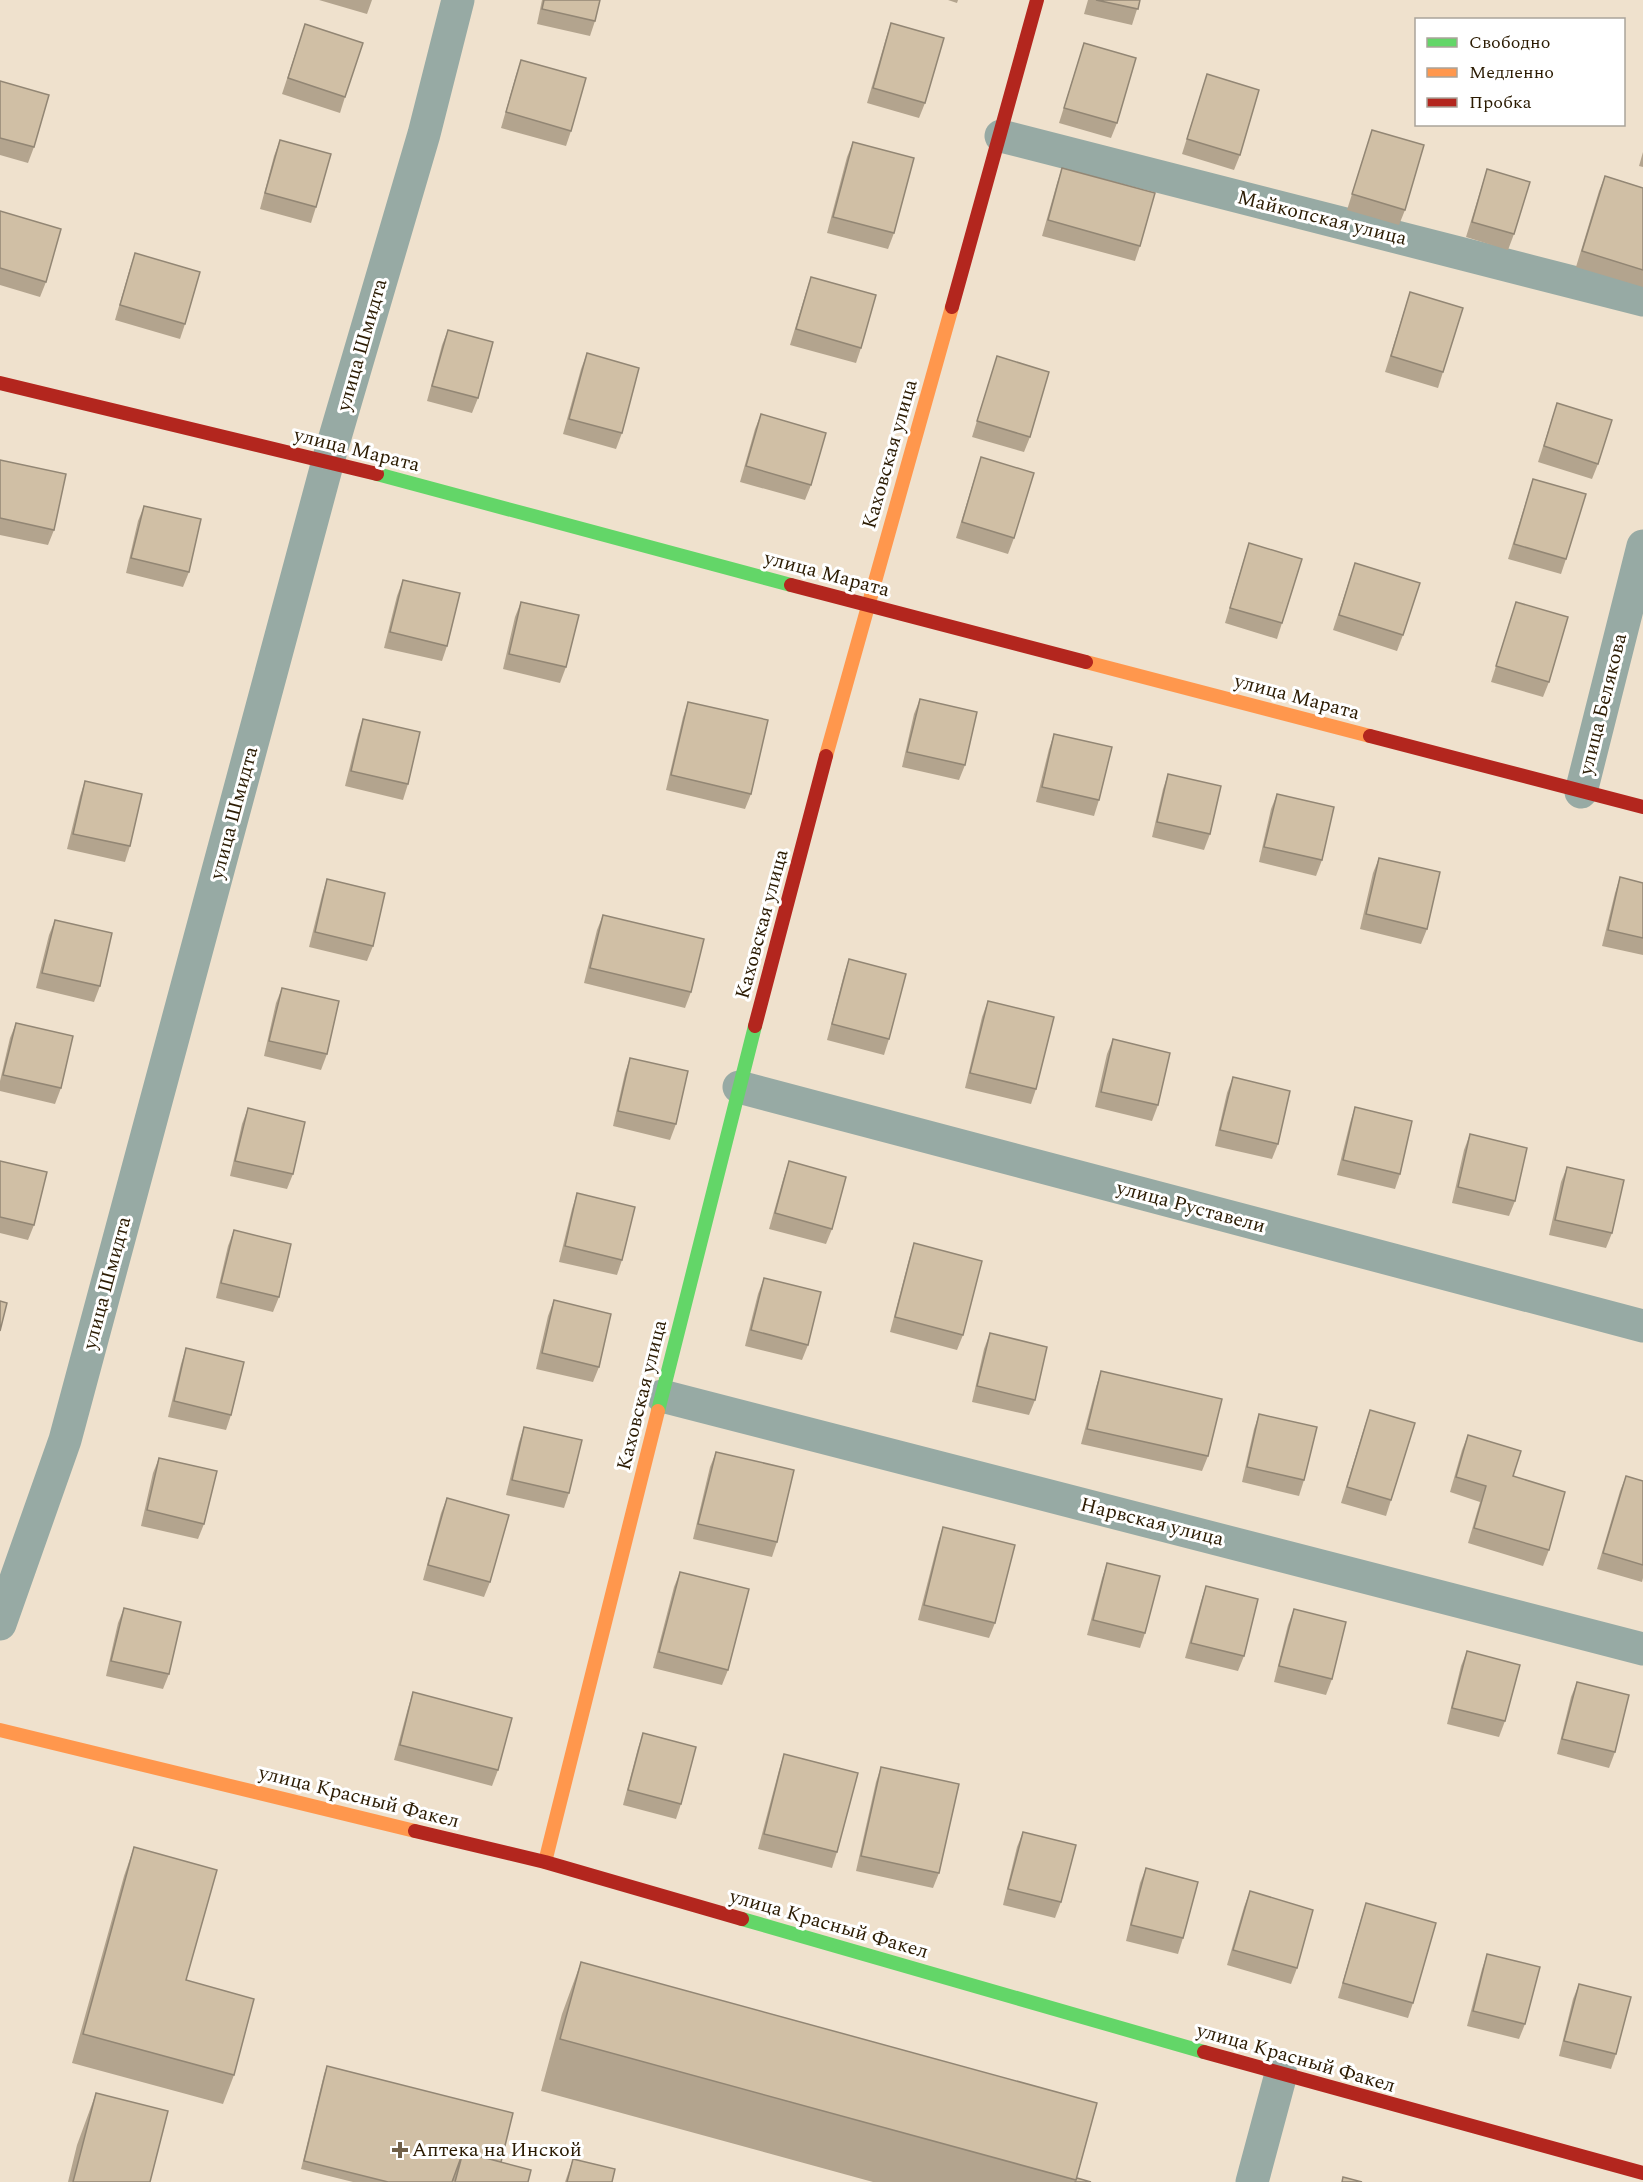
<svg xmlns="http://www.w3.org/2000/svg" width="1643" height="2182" font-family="Spectral,serif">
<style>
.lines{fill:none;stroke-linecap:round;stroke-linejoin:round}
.street{stroke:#97aaa4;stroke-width:33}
.fast{stroke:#63d668;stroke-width:14}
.slow{stroke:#ff974d;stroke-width:14}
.jam{stroke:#b3261e;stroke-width:14}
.wall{fill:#b3a48e}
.building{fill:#d0bfa5;stroke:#928674;stroke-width:1.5}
.poi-dot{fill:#706049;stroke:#fff;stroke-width:2}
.labels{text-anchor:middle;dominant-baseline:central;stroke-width:6;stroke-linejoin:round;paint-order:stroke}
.street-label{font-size:20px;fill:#2b1b02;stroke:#fff}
.poi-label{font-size:20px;fill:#2b1b02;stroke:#fff;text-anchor:start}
</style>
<rect width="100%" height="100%" fill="#efe1cd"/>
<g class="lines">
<!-- street -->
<path class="street" d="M1001,136L1643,300
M1581,792L1643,546
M739,1087L1643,1326
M662,1396L1643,1649
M0,1624L65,1440L328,461L424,134L458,0
M1252,2182L1281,2074"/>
<!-- fast -->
<path class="fast" d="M377,474L791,585
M658,1411L755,1026
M742,1919L1204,2052"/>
<!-- slow -->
<path class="slow" d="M1086,662L1370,736
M826,756L952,307
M0,1730L415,1831
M545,1862L658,1411"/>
<!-- jam -->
<path class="jam" d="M952,307L1037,0
M0,383L377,474
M791,585L1086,662
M1370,736L1643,807
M755,1026L826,756
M415,1831L545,1862L742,1919
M1204,2052L1643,2173"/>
</g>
<!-- wall -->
<path class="wall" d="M319,0H372L367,14Z
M542,0H600L595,21L590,36L537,24Z
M948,0H958L957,3Z
M1088,0H1140L1132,25L1084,14Z
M891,23L925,103L919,118L867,103L886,38Z
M305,24L345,97L340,113L282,94Z
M1084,43L1117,123L1111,138L1059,123Z
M521,60L571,131L566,146L501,128L516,75Z
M1207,74L1240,155L1234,170L1182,154Z
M0,81L34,147L28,163L0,155Z
M1372,130L1405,210L1399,225L1347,210Z
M280,140L316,207L311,223L260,209L274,156Z
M853,142L894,233L888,249L827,233L847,157Z
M1643,152V167L1639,166Z
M1062,168L1140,246L1135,261L1042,236L1057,183Z
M1487,169L1514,234L1508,250L1466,237Z
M1605,176L1643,188V287L1576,267L1599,191Z
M0,211L46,282L40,297L0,285Z
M135,253L185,324L180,339L115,320L130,268Z
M811,277L861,348L856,363L790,345L806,292Z
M1410,292L1443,372L1438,388L1385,372Z
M448,330L478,398L472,413L427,401L442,345Z
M587,353L622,433L616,449L563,434L581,369Z
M997,356L1030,437L1024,452L972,437Z
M1557,403L1598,464L1592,479L1538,462Z
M761,414L811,485L805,500L740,482L755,429Z
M981,457L1014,538L1008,554L956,538Z
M0,460L54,530L48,545L0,535Z
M1533,479L1566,559L1561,574L1508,559Z
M144,506L189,572L183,587L126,573L138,521Z
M1249,543L1282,623L1277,639L1225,623L1244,559Z
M1355,563L1403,635L1397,651L1333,630Z
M403,580L447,646L442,661L384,648L397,596Z
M521,602L566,667L560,683L503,669L515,617Z
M1516,602L1549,682L1543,697L1491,682Z
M920,699L965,765L959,780L902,767L914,714Z
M688,702L751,794L745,809L666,790L683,717Z
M363,719L408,784L403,800L345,786L358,734Z
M1054,734L1099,800L1094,816L1036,802L1049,749Z
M1168,774L1210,834L1204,850L1152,837L1163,789Z
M85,781L130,846L125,862L67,849L80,796Z
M1277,794L1322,860L1316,876L1259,862L1271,809Z
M1379,858L1427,929L1421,944L1360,929L1373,873Z
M1620,877L1643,883V955L1602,946L1615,893Z
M327,879L373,946L367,961L309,947L322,895Z
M603,915L691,992L685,1008L584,983L597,930Z
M55,920L100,986L94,1002L36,988L49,935Z
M849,959L889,1039L884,1055L827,1040L844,974Z
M282,988L327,1054L321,1070L264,1056L276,1003Z
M988,1001L1036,1089L1031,1104L965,1088L982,1017Z
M16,1023L61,1088L55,1104L0,1091V1081L10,1038Z
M1113,1039L1158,1105L1152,1121L1095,1107L1107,1054Z
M630,1058L676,1124L670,1140L613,1126L625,1073Z
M1233,1077L1278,1144L1272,1159L1215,1146L1227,1093Z
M1355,1107L1400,1174L1395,1189L1337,1175L1350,1123Z
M248,1108L293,1174L287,1189L230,1176L242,1124Z
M1470,1134L1515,1201L1509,1216L1452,1203L1464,1150Z
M0,1161L34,1225L28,1240L0,1233Z
M789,1161L832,1229L826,1244L769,1229L784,1176Z
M1567,1167L1612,1233L1606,1248L1549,1235L1561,1182Z
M577,1193L622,1260L617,1275L559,1262L572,1209Z
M234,1230L279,1297L273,1312L216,1298L228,1246Z
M914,1243L963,1335L957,1350L890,1332L909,1259Z
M764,1278L808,1345L802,1360L745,1346L758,1294Z
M554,1300L599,1367L593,1382L536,1369L548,1316Z
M990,1333L1035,1400L1029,1415L972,1402L984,1349Z
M186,1348L231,1415L226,1430L168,1417L181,1364Z
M1101,1371L1208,1456L1202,1471L1081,1444L1096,1387Z
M1370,1410L1391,1500L1386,1516L1341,1503L1365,1425Z
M1259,1414L1304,1480L1299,1496L1242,1482L1254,1429Z
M524,1427L569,1493L564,1508L506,1495L519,1442Z
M1468,1435L1513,1476L1549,1550L1543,1566L1468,1543L1480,1502L1450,1492L1462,1450Z
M716,1452L777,1542L772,1557L693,1539L710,1467Z
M159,1458L204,1524L198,1539L141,1526L153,1473Z
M1626,1476L1643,1481V1578L1642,1582L1597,1569L1620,1491Z
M447,1498L490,1582L484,1597L423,1580L441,1513Z
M943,1527L995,1623L989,1638L918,1620L938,1542Z
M1107,1563L1145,1633L1140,1648L1087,1635L1102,1578Z
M680,1572L728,1670L722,1685L653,1668L674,1587Z
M1206,1586L1244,1656L1238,1671L1185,1658L1201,1601Z
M124,1608L169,1674L163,1689L106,1676L118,1623Z
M1294,1609L1332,1679L1326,1695L1274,1682L1288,1625Z
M1467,1651L1505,1721L1499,1737L1447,1724L1461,1666Z
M1577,1682L1615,1752L1609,1768L1557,1754L1571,1697Z
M413,1692L498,1770L492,1786L394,1760L408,1708Z
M643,1733L681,1804L676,1819L623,1805L638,1748Z
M784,1754L837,1852L832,1868L758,1849L779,1770Z
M881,1767L939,1873L933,1888L856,1871L876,1782Z
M1023,1832L1061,1902L1055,1918L1003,1905L1017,1847Z
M134,1847L186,1980L234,2075L223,2104L72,2063L124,1876Z
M1146,1868L1183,1938L1178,1954L1126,1941L1140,1883Z
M1250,1891L1297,1968L1291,1984L1227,1965L1244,1907Z
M1366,1903L1413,2003L1408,2018L1338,1998L1361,1919Z
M1487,1954L1525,2024L1519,2039L1467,2026L1482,1969Z
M581,1962L1077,2178L1091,2182H873L541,2091L562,2014Z
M1579,1984L1616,2054L1611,2069L1559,2056L1573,1999Z
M327,2066L501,2162L528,2182H353L301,2169L324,2074Z
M96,2093L150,2182H68L77,2145Z
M573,2159L612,2182H565Z"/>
<!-- building -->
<path class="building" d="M544,0H600L595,21L542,9Z
M1096,0H1140L1138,9Z
M891,23L944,38L925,103L873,88Z
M305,24L363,43L345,97L288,78Z
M1084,43L1136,58L1117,123L1064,108Z
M521,60L586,78L571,131L506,112Z
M1207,74L1259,90L1240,155L1187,139Z
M0,81L49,95L34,147L0,138Z
M1372,130L1424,145L1405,210L1352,194Z
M280,140L331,154L316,207L265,193Z
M853,142L914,158L894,233L833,217Z
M1062,168L1155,193L1140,246L1048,220Z
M1487,169L1530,182L1514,234L1472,222Z
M1605,176L1643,188V270L1582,251Z
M0,211L61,229L46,282L0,268Z
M135,253L200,272L185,324L120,305Z
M811,277L876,295L861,348L796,329Z
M1410,292L1463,308L1443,372L1391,356Z
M448,330L493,342L478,398L432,386Z
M587,353L639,368L622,433L569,419Z
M997,356L1049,372L1030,437L977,421Z
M1557,403L1612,420L1598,464L1544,446Z
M761,414L826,433L811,485L746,466Z
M981,457L1034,473L1014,538L962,522Z
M0,460L66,474L54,530L0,518Z
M1533,479L1586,494L1566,559L1514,544Z
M144,506L201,519L189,572L131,558Z
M1249,543L1302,559L1282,623L1230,608Z
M1355,563L1420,583L1403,635L1339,615Z
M403,580L460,593L447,646L390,632Z
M521,602L579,615L566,667L509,654Z
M1516,602L1568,617L1549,682L1496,666Z
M920,699L977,712L965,765L907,752Z
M688,702L768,720L751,794L671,775Z
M363,719L420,732L408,784L351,771Z
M1054,734L1112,747L1099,800L1042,787Z
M1168,774L1221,786L1210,834L1157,822Z
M85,781L142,794L130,846L73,834Z
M1277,794L1334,807L1322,860L1264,847Z
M1379,858L1440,872L1427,929L1366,914Z
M1620,877L1643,883V938L1608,930Z
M327,879L385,893L373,946L315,932Z
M603,915L704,939L691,992L590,968Z
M55,920L112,933L100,986L42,973Z
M849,959L906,974L889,1039L832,1024Z
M282,988L339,1001L327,1054L269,1041Z
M988,1001L1054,1017L1036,1089L970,1073Z
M16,1023L73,1036L61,1088L3,1075Z
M1113,1039L1170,1053L1158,1105L1101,1092Z
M630,1058L688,1071L676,1124L618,1111Z
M1233,1077L1290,1091L1278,1144L1220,1130Z
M1355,1107L1412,1121L1400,1174L1343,1160Z
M248,1108L305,1122L293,1174L235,1161Z
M1470,1134L1527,1148L1515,1201L1458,1187Z
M0,1161L47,1172L34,1225L0,1217Z
M789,1161L846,1177L832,1229L775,1213Z
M1567,1167L1624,1180L1612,1233L1555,1220Z
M577,1193L635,1207L622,1260L565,1246Z
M234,1230L291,1244L279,1297L221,1283Z
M914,1243L982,1261L963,1335L895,1317Z
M764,1278L821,1292L808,1345L751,1330Z
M554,1300L611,1314L599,1367L542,1353Z
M0,1301L7,1303L0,1331Z
M990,1333L1047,1347L1035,1400L977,1386Z
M186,1348L244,1362L231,1415L174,1401Z
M1101,1371L1222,1399L1208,1456L1087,1429Z
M1370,1410L1415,1423L1391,1500L1347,1487Z
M1259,1414L1317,1427L1304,1480L1247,1467Z
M524,1427L582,1440L569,1493L512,1480Z
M1468,1435L1521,1451L1513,1476L1565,1492L1549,1550L1474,1528L1486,1486L1456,1477Z
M716,1452L794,1470L777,1542L698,1524Z
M159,1458L217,1471L204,1524L147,1510Z
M1626,1476L1643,1481V1565L1603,1553Z
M447,1498L509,1515L490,1582L428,1565Z
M943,1527L1015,1545L995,1623L924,1605Z
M1107,1563L1160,1576L1145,1633L1093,1620Z
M680,1572L749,1589L728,1670L659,1652Z
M1206,1586L1258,1599L1244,1656L1191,1643Z
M124,1608L181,1622L169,1674L111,1661Z
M1294,1609L1346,1622L1332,1679L1279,1666Z
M1467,1651L1520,1665L1505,1721L1452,1708Z
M1577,1682L1629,1695L1615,1752L1562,1739Z
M413,1692L512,1718L498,1770L400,1745Z
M643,1733L696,1747L681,1804L628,1790Z
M784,1754L858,1773L837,1852L764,1834Z
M881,1767L959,1784L939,1873L861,1856Z
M1023,1832L1076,1845L1061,1902L1008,1889Z
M134,1847L217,1870L186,1980L254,1999L234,2075L83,2034Z
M1146,1868L1198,1882L1183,1938L1131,1925Z
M1250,1891L1313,1910L1297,1968L1233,1950Z
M1366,1903L1436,1923L1413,2003L1343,1983Z
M1487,1954L1540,1967L1525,2024L1473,2011Z
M581,1962L1097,2103L1076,2180L560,2039Z
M1579,1984L1631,1997L1616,2054L1564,2041Z
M327,2066L513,2113L501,2162L463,2152L452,2182H388L304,2161Z
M96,2093L168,2111L150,2182H73Z
M463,2152L531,2170L528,2182H455Z
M573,2159L615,2169L612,2182H567Z
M1343,2177L1362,2182H1342Z
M1077,2178L1091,2182H1075Z"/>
<!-- markers -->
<path class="poi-dot" d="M397 2141h6v6h6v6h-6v6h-6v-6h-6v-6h6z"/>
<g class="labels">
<!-- street labels -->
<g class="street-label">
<text transform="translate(1322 218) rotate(14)">Майкопская улица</text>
<text transform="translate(362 345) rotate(-74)">улица Шмидта</text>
<text transform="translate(357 450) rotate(14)">улица Марата</text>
<text transform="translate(890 454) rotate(-74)">Каховская улица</text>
<text transform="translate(827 574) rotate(15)">улица Марата</text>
<text transform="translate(1297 697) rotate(15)">улица Марата</text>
<text transform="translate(1603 704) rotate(-76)">улица Белякова</text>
<text transform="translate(234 813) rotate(-75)">улица Шмидта</text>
<text transform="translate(762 924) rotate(-75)">Каховская улица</text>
<text transform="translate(1191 1207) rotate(15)">улица Руставели</text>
<text transform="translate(107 1283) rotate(-75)">улица Шмидта</text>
<text transform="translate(642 1395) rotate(-76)">Каховская улица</text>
<text transform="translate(1152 1522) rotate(14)">Нарвская улица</text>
<text transform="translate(359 1797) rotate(14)">улица Красный Факел</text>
<text transform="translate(829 1924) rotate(16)">улица Красный Факел</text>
<text transform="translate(1296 2058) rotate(16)">улица Красный Факел</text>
</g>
<!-- poi labels -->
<g class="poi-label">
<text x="412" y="2150">Аптека на Инской</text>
</g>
</g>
<!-- legend -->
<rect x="1415" y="18" width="210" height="108" fill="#ffffff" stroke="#aaa49a" stroke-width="1.5"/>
<rect x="1427" y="38" width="30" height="9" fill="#63d668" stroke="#aaa49a" stroke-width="1.5"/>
<text x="1469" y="48" font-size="18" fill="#2b1b02">Свободно</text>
<rect x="1427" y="68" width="30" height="9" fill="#ff974d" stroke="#aaa49a" stroke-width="1.5"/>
<text x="1469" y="78" font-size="18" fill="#2b1b02">Медленно</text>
<rect x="1427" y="98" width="30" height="9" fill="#b3261e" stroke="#aaa49a" stroke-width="1.5"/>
<text x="1469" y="108" font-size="18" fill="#2b1b02">Пробка</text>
</svg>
